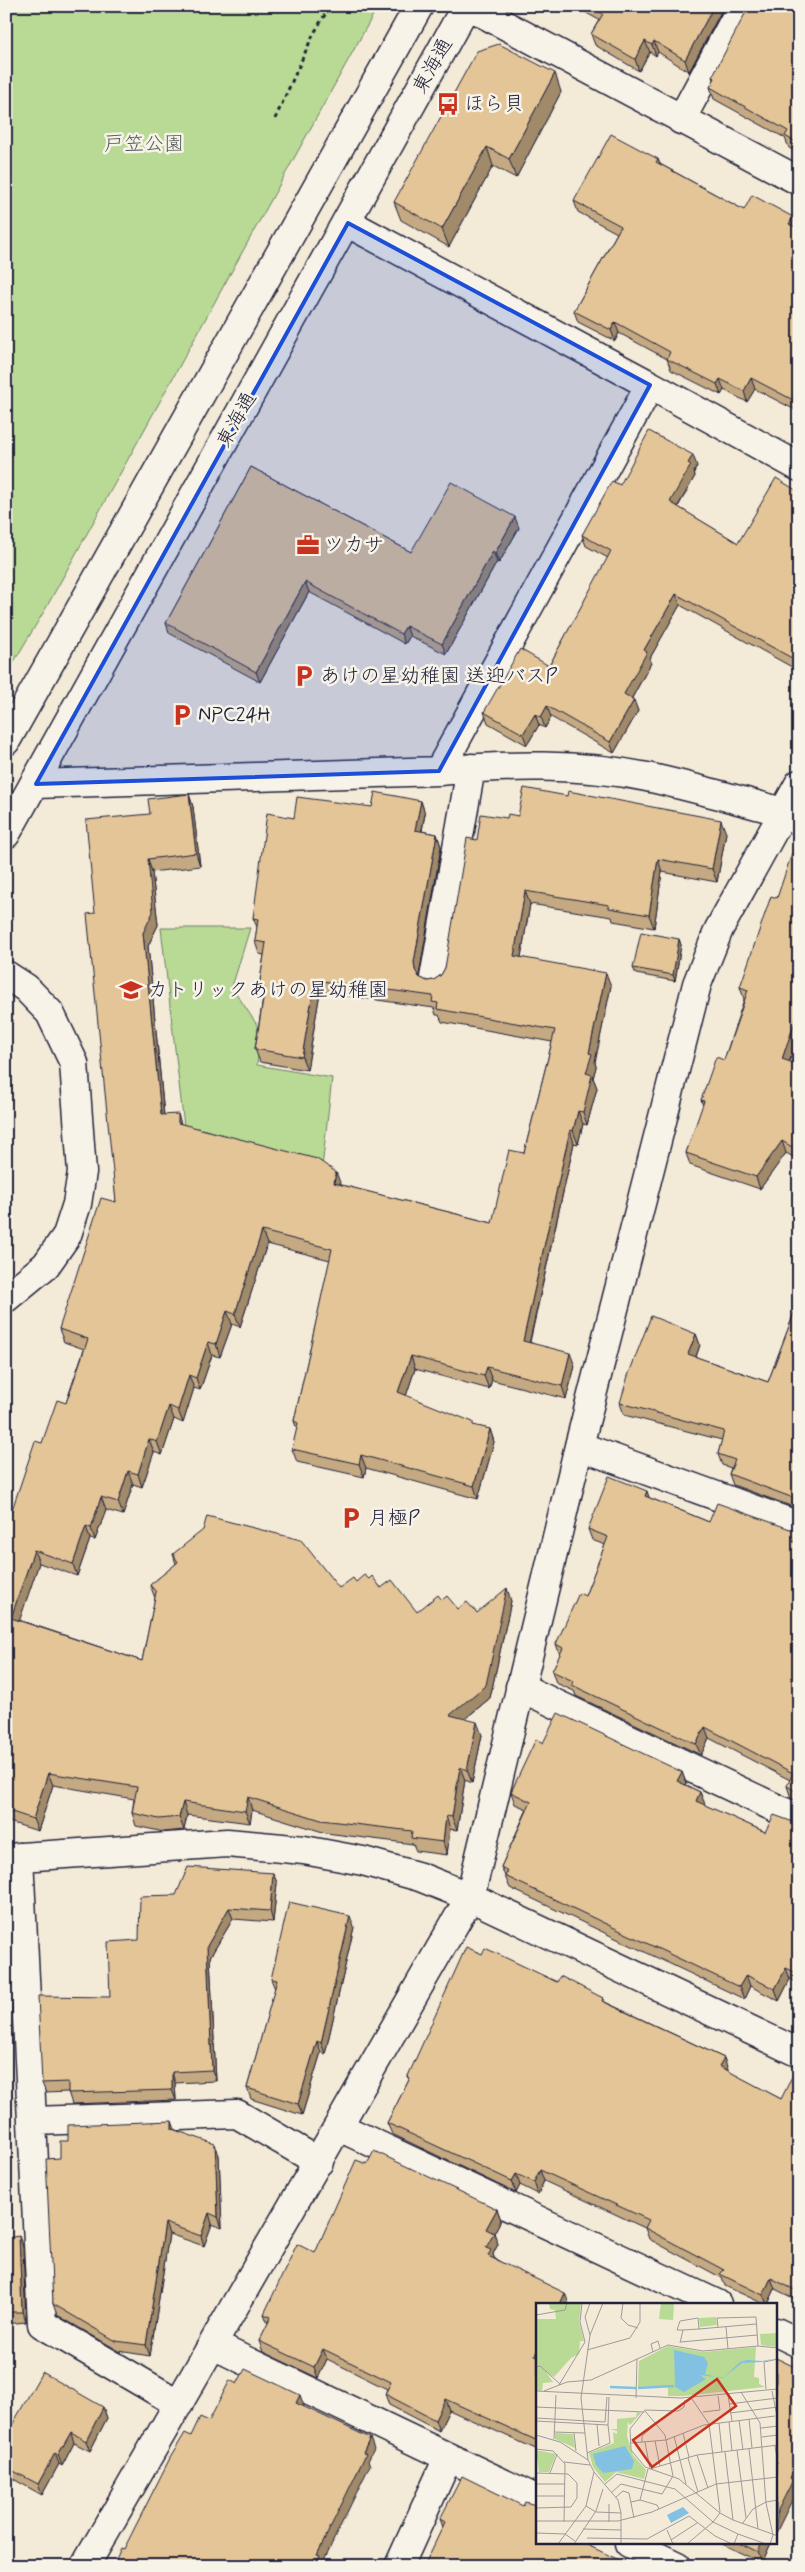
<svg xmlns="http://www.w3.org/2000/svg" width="805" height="2572" font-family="Mynerve,'Klee One',sans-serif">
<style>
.green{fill:#b8da94;stroke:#6d7e68}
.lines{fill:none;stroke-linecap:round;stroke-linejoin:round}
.minor-casing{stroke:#22223b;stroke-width:31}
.major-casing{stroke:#22223b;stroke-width:31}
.path{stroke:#22223b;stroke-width:3;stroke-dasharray:4 4;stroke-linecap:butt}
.minor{stroke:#f7f3e8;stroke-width:28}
.major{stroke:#f7f3e8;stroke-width:28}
.wall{fill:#c4a982;stroke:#22223b}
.shaded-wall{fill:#a08a6a;stroke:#22223b}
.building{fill:#e4c597;stroke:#22223b}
.marked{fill:#1d4ed8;fill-opacity:0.2;stroke:#1d4ed8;stroke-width:4;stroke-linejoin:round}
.labels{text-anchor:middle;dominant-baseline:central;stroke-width:5;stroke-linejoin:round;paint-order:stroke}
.street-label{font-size:20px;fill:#22223b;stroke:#f7f3e8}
.poi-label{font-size:20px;fill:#22223b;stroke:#f7f3e8;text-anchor:start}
.park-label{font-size:20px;fill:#4f5956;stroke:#f7f3e8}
.inset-river{fill:none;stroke:#83c1e3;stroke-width:2.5}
.inset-road{fill:none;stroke:#9f9a99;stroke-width:1}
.view{fill:#c8321e;fill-opacity:0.15;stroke:#c8321e;stroke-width:2.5}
.inset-edge{fill:none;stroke:#22223b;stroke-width:2.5}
</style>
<rect width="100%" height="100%" fill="#f3ead8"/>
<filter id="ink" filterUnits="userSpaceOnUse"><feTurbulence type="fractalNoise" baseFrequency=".02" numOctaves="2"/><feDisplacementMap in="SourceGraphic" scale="10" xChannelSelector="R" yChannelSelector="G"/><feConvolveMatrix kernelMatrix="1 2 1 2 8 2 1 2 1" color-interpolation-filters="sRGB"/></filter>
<g filter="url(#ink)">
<!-- green -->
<path class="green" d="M6,6H378L46,608L6,675Z
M161,928H250L232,987L261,1031L257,1065L332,1078L322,1168L185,1135Z"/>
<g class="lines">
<defs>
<path id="minor" d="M469,6L799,181
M681,120L742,6
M348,223L650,385L439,771
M650,385L799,467
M36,784L439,771C507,765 579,763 647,777C693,787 738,800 783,812L797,820
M6,975L26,988L50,1013L74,1063L82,1172L77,1204L67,1235L46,1265L6,1298
M434,978L471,768
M579,1446L799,1526
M520,1687L799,1819
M19,1857L42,2324L179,2404
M6,1858L227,1843L304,1850L363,1861L420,1877L470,1897L799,2053
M33,2121L237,2114L319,2162
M339,2127L717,2304
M776,2332L799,2343
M213,2345L538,2500
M629,2543L677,2566
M85,2566L470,1897L579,1446L697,984L719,929L799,784
M399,2566L448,2458"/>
<path id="major" d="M6,741L419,6
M6,834L466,6"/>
</defs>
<!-- minor casing -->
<use href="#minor" class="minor-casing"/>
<!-- major casing -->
<use href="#major" class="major-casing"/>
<!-- path -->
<path class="path" d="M275,119L313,35L330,6"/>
<!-- minor -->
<use href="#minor" class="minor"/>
<!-- major -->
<use href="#major" class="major"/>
</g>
<!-- wall -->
<path class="wall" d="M574,6H724L689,72L658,52L656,56L650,52L639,71L595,45L591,34L599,20Z
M799,6V153L789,148L785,138L714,99L710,87L714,81L712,77Z
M561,92L516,178L493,166L449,247L401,220L394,202Z
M658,159L660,164L744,210L793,217L796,227L799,229V412L755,389L747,402L724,390L721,395L671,370L667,359L619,333L615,341L578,322L574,311L617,233L578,212L574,201Z
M697,466L694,472L695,476L678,507L738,543L799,492V671L680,605L650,658L651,663L632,698L638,711L614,753L551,717L545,728L539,725L527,745L488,723L484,712L549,666L608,558L586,546L582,535L620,485Z
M251,467L411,552L519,528L499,563L497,562L446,654L410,636L405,644L309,592L260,682L169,633L166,623Z
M189,794L193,807L200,866L152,872L158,925L148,946L164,1115L181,1124L341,1185L492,1223L524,1153L552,1042L442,1022L439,1015H436L434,1008L320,992L307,1070L260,1062L255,1049L263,998L259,987L264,955L259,954L255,941L257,927L253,918L294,818L421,801L425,814L422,831L437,834L441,847L419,975V977L427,981L434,980L441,975L445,968L477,840L507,818L518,816L726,833L717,882L662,872L654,928L613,921L612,917L530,904L521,957L611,986L595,1062L596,1067L593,1078L597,1088L587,1125L583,1124L578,1144L574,1143L530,1342L575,1366L566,1399L492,1380L489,1389L415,1369L406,1396L475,1426L490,1429L494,1442L478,1499L366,1468L364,1477L297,1462L292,1449L297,1430L294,1421L330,1260L267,1244L240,1327L232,1324L220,1357L212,1355L200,1390L194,1388L183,1423L174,1419L162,1455L154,1452L142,1487L133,1484L123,1515L106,1510L95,1540L90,1539L77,1576L39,1563L19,1620L142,1661L155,1598L150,1585L176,1564L173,1554L339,1588L356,1582L369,1579L417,1612L442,1600L458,1609L477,1613L511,1601L490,1698L465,1719L482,1735L472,1783L465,1780L457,1830L450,1829L447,1855L416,1851L413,1844L326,1833L252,1810L250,1823L187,1815L184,1830L164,1832L136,1826L132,1813L134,1799L53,1785L38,1831L6,1821V1528L42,1443L66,1403L84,1349L64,1342L59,1329L116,1202L95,913L150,814Z
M799,853V1034L789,1062L799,1065V1160L786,1153L760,1189L690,1165L686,1153L703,1106L701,1100L724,1060L744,999L740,987L777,898Z
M679,939L681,945L675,981L636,974L633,968Z
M799,1300V1509L733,1485L729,1474L731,1468L722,1465L718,1454L722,1440L624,1415L620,1403L696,1334L700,1345L696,1357L768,1382Z
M650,1498L709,1522L790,1529L799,1532V1802L791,1798L787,1786L790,1780L709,1738L701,1755L576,1696L574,1691L556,1683L552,1671L560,1655L556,1644L585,1596L605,1545L592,1540L588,1529Z
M543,1743L682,1772L686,1783L685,1785L700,1792L704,1805L765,1832L799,1822V1984L790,1979L779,2001L750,1986L744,1999L510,1888L501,1867L527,1809L515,1804L511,1792Z
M273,1873L277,1883L273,1922L233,1919L210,1957L216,2081L175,2083L176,2100L72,2104L68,2092L46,2093L42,2083L110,1997L139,1940L176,1895Z
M354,1927L325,2054L321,2052L302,2115L251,2099L247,2088L275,1989L271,1979Z
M482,1954L557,1982L603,1998L605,2002L724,2058L728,2070L727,2071L781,2099L799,2080V2301L775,2289L768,2304H764L725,2286L722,2278L649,2239L645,2228L544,2181L538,2194L520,2185L516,2193L392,2134L387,2123L409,2080L408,2076Z
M176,2130L219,2155L222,2228L212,2224L204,2246L169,2234L150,2356L119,2351L57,2315L53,2304L60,2158Z
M367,2164L497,2209L501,2220L494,2233L498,2244L493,2254L494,2258L569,2304H538V2450L449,2410L439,2431L389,2405L385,2394L387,2389L327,2359L318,2378L263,2352L259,2341L268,2324L264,2314L315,2253Z
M6,2238L23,2247L26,2322L6,2324Z
M103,2407L107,2418L90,2451L74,2443L62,2466L59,2464L42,2495L6,2475V2436Z
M536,2505L443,2527L440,2519L523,2506Z
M720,2543H771L762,2563Z"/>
<!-- shaded-wall -->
<path class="shaded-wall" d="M714,6H724L689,72L685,60Z
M645,41L650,52L639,71L635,59Z
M654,41L658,52L656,56L652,45Z
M555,73L561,92L516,178L509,159Z
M487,147L493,166L449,247L442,229Z
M793,217L797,228L789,224Z
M615,322L619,333L615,341L611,330Z
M751,378L755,389L747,402L744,391Z
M720,379L724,390L721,395L717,384Z
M693,455L697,466L694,472L695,476L674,513L670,502L688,463Z
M515,517L519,528L499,563L495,553Z
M493,551L497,562L446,654L442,644Z
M305,582L309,592L260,682L256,672Z
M676,594L680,605L650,658L651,663L628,705L624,694L644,650Z
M406,626L410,636L405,644L401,634Z
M634,700L638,711L614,753L610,742Z
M547,706L551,717L545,728L541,717Z
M535,714L539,725L527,745L523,734Z
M189,794L193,807L200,866L196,853Z
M421,801L425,814L419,843L415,830Z
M721,820L726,833L717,882L712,869Z
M437,834L441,847L419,975V983L415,970L414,962Z
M148,859L152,872L158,925L148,946L165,1128L161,1115L143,933Z
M658,859L662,872L654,928L649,915Z
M525,891L530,904L519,968L514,956Z
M679,939L681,945L675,981L673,975Z
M606,973L611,986L595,1062L596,1067L593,1078L597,1088L587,1125L583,1112L586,1073L589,1053Z
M315,980L320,992L307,1070L302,1057Z
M799,1010V1034L786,1071L782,1059Z
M578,1111L583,1124L578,1144L573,1131Z
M178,1114L182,1127L178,1123Z
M570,1130L574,1143L527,1353L523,1341Z
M782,1141L786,1153L760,1189L756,1177Z
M336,1172L341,1185L334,1183Z
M262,1231L267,1244L240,1327L235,1314Z
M227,1311L232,1324L220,1357L216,1344Z
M696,1334L700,1345L693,1365L688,1354Z
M208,1342L212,1355L200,1390L196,1378Z
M570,1353L575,1366L566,1399L562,1386Z
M411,1356L415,1369L403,1405L398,1392Z
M487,1367L492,1380L489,1389L484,1376Z
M189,1375L194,1388L183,1423L178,1410Z
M169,1406L174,1419L162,1455L157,1442Z
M490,1429L494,1442L478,1499L474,1486Z
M149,1439L154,1452L142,1487L138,1474Z
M361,1455L366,1468L364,1477L359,1464Z
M128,1471L133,1484L123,1515L118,1502Z
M647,1491L651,1503L645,1496Z
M101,1497L106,1510L95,1540L91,1528Z
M86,1526L90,1539L77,1576L73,1564Z
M798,1530L799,1532V1550L793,1542Z
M34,1550L39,1563L16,1631L11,1618Z
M507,1588L511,1601L490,1698L454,1728L450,1715Z
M477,1722L482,1735L472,1783L467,1770Z
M705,1727L709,1738L701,1755L696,1744Z
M460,1767L465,1780L457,1830L452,1817Z
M682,1772L686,1783L681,1792L677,1781Z
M48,1773L53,1785L38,1831L33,1819Z
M700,1792L705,1804L700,1812L696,1801Z
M248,1797L252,1810L250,1823L245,1811Z
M183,1802L187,1815L184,1830L179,1817Z
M446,1816L450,1829L447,1855L443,1842Z
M273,1873L277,1883L273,1922L270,1911Z
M229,1908L233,1919L210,1957L216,2081L212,2070L207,1946Z
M350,1916L354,1927L325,2054L321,2043Z
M786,1968L790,1979L779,2001L775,1989Z
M746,1975L750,1986L744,1999L739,1987Z
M6,1996L7,2025L6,2023Z
M317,2041L321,2052L302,2115L298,2104Z
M724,2058L728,2070L723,2078L719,2066Z
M172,2072L175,2083L176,2100L172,2090Z
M172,2121L176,2132L172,2129Z
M215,2144L219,2155L222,2228L218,2217Z
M540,2170L544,2181L538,2194L534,2182Z
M516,2174L520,2185L516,2193L512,2181Z
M497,2209L501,2220L494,2233L498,2244L493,2254L495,2261L492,2266L486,2248V2229Z
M209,2213L212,2224L204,2246L201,2236Z
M165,2223L169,2234L150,2356L146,2345Z
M19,2236L23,2247L26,2322L22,2312Z
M771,2278L775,2289L768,2304H767L763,2295Z
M565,2293L569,2304H560Z
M323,2349L327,2359L318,2378L314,2367Z
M300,2395L304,2406L300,2414L296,2403Z
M445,2399L449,2410L439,2431L435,2420Z
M103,2407L107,2418L90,2451L86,2441Z
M71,2432L74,2443L62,2466L58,2455Z
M370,2438L374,2449L368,2461L370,2465L322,2564L323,2566H315L317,2555Z
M55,2453L59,2464L42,2495L38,2484Z
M799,2459V2479L795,2487L797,2490L776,2533V2514L790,2478Z
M762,2543H771L762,2563L758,2552Z"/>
<!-- building -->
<path class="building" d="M590,6H714L685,60L654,41L652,45L645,41L635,59L591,34L603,14Z
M749,6H799V144L785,136L788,131L710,87L715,78L712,77Z
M499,44L555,73L509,159L487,147L442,229L394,202L477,51Z
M611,134L658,159L656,162L744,210L752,195L793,217L789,224L799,229V403L751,378L744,391L720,379L717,384L667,359L670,352L615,322L611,330L574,311L621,226L574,201Z
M649,431L693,455L688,463L691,465L670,502L738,543L776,478L799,492V662L676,594L644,650L647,652L624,694L634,700L610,742L547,706L541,717L535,714L523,734L484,712L520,649L549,666L611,551L582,535L612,481L620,485Z
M251,467L411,552L451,482L515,517L495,553L493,551L442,644L406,626L401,634L305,582L256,672L166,623Z
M524,788L567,796L568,791L721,820L712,869L658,859L649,915L609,908V905L525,891L514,956L606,973L589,1053L592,1054L586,1073L592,1075L583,1112L578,1111L573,1131L570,1130L523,1341L570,1353L562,1386L487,1367L484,1376L411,1356L398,1392L473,1422V1425L490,1429L474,1486L361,1455L359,1464L292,1449L298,1423L294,1421L332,1249L262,1231L235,1314L227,1311L216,1344L208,1342L196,1378L189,1375L178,1410L169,1406L157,1442L149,1439L138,1474L128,1471L118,1502L101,1497L91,1528L86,1526L73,1564L34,1550L11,1618L142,1661L156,1592L150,1585L178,1562L173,1554L203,1530L207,1516L301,1540L339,1588L353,1578L356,1582L364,1575L369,1579L372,1576L381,1588L392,1580L417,1612L438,1595L442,1600L447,1596L458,1609L467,1602L477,1613L507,1588L486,1685L450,1715L477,1722L467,1770L460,1767L452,1817L446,1816L443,1842L411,1838L412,1831L321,1820L248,1797L245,1811L183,1802L179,1817L159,1819L132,1813L137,1787L48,1773L33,1819L6,1810V1528L35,1441L42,1443L57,1400L66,1403L88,1339L59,1329L101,1198L116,1202L87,914L95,913L86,820L150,814L148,799L189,794L196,853L148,859L153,912L143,933L161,1115L178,1114V1123L317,1159L336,1172L334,1183L492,1223L509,1150L524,1153L555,1030L437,1009L438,1003L432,1002L433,996L315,980L302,1057L255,1049L265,988L259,987L266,943L255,941L258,919L253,918L267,813L294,818L297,797L372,807L375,792L421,801L415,830L437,834L414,962L415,970L419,977L427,981L434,980L441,975L445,968L467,838L477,840L481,814L507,818L508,814L518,816Z
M793,850L799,853V1010L782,1059L799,1065V1151L782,1141L756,1177L686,1153L704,1101L701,1100L716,1057L724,1060L748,990L740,987L771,896L777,898Z
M641,932L679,939L673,975L633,968Z
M799,1300V1500L729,1474L735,1460L718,1454L724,1431L620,1403L628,1376L651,1316L696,1334L688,1354L768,1382Z
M609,1476L647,1491L645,1496L709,1522L717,1503L790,1529L798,1530L793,1542L799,1543V1571L797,1578L799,1579V1793L787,1786L793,1773L705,1727L696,1744L572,1685L573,1681L552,1671L563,1648L556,1644L579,1593L585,1596L608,1537L588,1529Z
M558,1713L682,1772L677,1781L700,1792L696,1801L765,1832L774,1815L796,1823L799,1822V1974L786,1968L775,1989L746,1975L739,1987L505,1876L508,1871L501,1867L531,1802L511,1792L536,1739L543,1743Z
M188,1867L273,1873L270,1911L229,1908L207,1946L212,2070L172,2072V2090L68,2093V2082L42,2083L38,1996L110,1997L108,1942L139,1940L140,1896L176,1895Z
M289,1902L350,1916L321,2043L317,2041L298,2104L247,2088L277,1980L271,1979Z
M466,1947L482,1954L485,1948L557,1982L560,1976L603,1998L602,2001L724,2058L719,2066L781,2099L792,2077L799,2080V2292L771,2278L763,2295L720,2274L724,2270L645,2228L649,2220L540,2170L534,2182L516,2174L512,2181L387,2123L410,2078L408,2076Z
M172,2121V2129L215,2144L218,2217L209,2213L201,2236L165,2223L146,2345L116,2341L53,2304L46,2159L60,2158V2141H68V2125Z
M374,2151L497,2209L486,2229L494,2233L486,2248L491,2250L488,2256L565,2293L560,2304H538V2349L535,2355L538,2356V2441L445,2399L435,2420L385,2394L391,2382L323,2349L314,2367L259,2341L271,2317L264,2314L297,2244L315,2253L356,2160L367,2164Z
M19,2236L22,2312H6V2238Z
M776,2358L799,2369V2459L790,2478L793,2480L776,2514Z
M245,2369L300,2395L296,2403L370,2438L363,2453L366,2454L317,2555L320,2556L315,2566H113L121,2548L124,2549L170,2458L185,2433L191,2436L200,2417L209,2421L230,2380L237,2384Z
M42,2372L103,2407L86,2441L71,2432L58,2455L55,2453L38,2484L6,2467V2436Z
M462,2476L523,2506L525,2502L536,2505L538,2504V2543H583L619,2560L618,2564L622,2566H424L445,2522L440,2519Z
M740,2543H762L758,2552Z"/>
</g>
<!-- marked area -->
<path class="marked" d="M348,223L650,385L439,771L36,784Z"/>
<!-- icons -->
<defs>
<symbol id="bus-bare" viewBox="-9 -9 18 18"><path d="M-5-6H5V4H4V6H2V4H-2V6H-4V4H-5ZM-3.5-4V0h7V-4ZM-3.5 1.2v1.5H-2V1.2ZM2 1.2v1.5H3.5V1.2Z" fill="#c8321e" stroke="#f7f3e8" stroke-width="2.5" paint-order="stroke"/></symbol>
<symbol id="office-bare" viewBox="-9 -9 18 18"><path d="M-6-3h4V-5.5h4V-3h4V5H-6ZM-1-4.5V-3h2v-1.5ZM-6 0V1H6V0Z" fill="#c8321e" stroke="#f7f3e8" stroke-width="2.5" paint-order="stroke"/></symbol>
<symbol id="parking-bare" viewBox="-9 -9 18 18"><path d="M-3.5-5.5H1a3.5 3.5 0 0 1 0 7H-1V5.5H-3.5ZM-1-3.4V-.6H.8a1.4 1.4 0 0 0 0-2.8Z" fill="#c8321e" stroke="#f7f3e8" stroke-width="2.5" paint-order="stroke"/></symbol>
<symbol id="school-bare" viewBox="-9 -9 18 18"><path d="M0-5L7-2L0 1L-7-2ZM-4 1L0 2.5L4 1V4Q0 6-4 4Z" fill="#c8321e" stroke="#f7f3e8" stroke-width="2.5" paint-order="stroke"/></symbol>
</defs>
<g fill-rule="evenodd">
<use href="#bus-bare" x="432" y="88" width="32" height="32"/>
<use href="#office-bare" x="292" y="529" width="32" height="32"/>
<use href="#parking-bare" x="288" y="660" width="32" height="32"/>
<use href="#parking-bare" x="166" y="699" width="32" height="32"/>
<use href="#school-bare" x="115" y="974" width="32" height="32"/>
<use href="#parking-bare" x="335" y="1502" width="32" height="32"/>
</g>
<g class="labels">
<!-- street labels -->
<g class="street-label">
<text transform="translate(433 66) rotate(-61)">東海通</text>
<text transform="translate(237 420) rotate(-61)">東海通</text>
</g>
<!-- poi labels -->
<g class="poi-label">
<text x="464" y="104">ほら貝</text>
<text x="324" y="545">ツカサ</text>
<text x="320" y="676">あけの星幼稚園 送迎バスP</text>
<text x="198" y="715">NPC24H</text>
<text x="148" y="990">カトリックあけの星幼稚園</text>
<text x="368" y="1518">月極P</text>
</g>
<!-- park labels -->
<g class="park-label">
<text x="144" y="144">戸笠公園</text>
</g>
</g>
<!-- overview -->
<g transform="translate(536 2303)">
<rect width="241" height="241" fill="#f3ead8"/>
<path d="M13,0H45L43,19L48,38H44L43,51L35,55L18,74L10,69L17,79L7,80L6,88L0,87V16H20L19,7L14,6ZM125,0H138L137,17L123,16ZM180,14L181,22L164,24L163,15ZM241,30V44L225,42L224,31ZM132,43L167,49L220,44L218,74L223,75V81L229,84L148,93H132V84H102L103,58ZM101,109L105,110L94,122L92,119L91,133L97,152L110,167L108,176L80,169L69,179L57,164L53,150L78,140L77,129L81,131V128L74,126H81V116L100,114ZM19,130L37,131L39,145L19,136ZM0,147L20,151L13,169H3Z" fill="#b8da94"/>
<path d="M138,47L168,54L172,60L169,71L180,74H188L204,59L211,57L226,58L241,55L226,59L206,60L187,75L164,72L170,76L148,89L139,84ZM89,143L98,158L96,166L67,170L60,162L57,151ZM147,204L153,210L135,220L131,212Z" fill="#83c1e3"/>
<path class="inset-river" d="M74,84L100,85M102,85L138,83"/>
<path class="inset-road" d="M46,0L44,19L49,39M67,0L54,32L45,95L52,157L58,169L82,197L85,210V241M87,0L85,15L92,22L102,25M0,12L29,7L31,0M182,24L181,15L220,14L222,43L242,45M190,24L192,46M163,26L220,21M54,32L49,14L54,0M145,39L221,32M144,40L147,27H141L144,18L162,15L163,26L147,27M51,47L94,35L104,19V0M117,49L115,41L122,38L124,45M0,64L4,63L24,81M23,82L49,39M230,86L228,59L242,56M0,88L145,95L242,86M8,88L31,79L55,77L132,42L167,48L222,43M236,88L241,113M205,89L224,120L230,200L237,232L234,241M192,92L196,118M100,95L101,56M156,96L173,121L184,209M149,97L148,104L142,108L109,107L94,126L95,147L109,164L143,176L184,210M193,101L242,95M0,104L108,109M167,109L184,107L182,93M194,110L242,104M0,115L69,119L71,94M213,116L216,145M203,117L207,147M0,118L72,122L74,140L51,150M193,119L196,148M183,120L186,149M61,121L63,143M72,122L73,94M225,125L242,123M18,129L49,130M38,130L40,148M147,130L153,154M0,132L24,139L52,157M138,133L150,181M226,134L242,132M18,136L20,92M119,138L124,163M106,139V133L120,121M109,139L114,166L161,152L242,142M95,140L130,137L168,122L239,113M239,143L242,161M0,146L17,148L29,161L28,219M213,146L222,226M201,147L210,215M189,149L197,217L242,233M161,152L172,185M0,154V210M152,155L162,189M28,159L54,162M0,170L32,171L41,180V195L35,204L0,205M14,170L21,151M1,181H29M69,181L81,171L139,186L177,219L151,241M76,189L85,181L126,191L137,173L129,132L109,108M1,193H29M80,194L87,188L93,190L98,215M104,197L112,166M95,199L104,197L121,202L123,206M50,203L60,209L85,210M197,217L184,210L177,219L202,231M0,218H82L116,209L180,181L242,174M73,219V201M206,221L217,206L230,199L242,197M47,226L85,227M131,227L137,241M0,230L29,231L39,238M51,235L111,236L153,213L179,233L196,241M135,237L161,220M22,241L50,203L58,169M38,241L60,208L67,186M198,241L202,231L230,241"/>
<path class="view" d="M181,76L200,103L116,164L97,137Z"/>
<rect width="241" height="241" class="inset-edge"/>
</g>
<!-- margin -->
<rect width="805" height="2572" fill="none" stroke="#f7f3e8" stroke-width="25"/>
<rect x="12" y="12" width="780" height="2547" fill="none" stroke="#22223b" stroke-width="2" filter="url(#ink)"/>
</svg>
